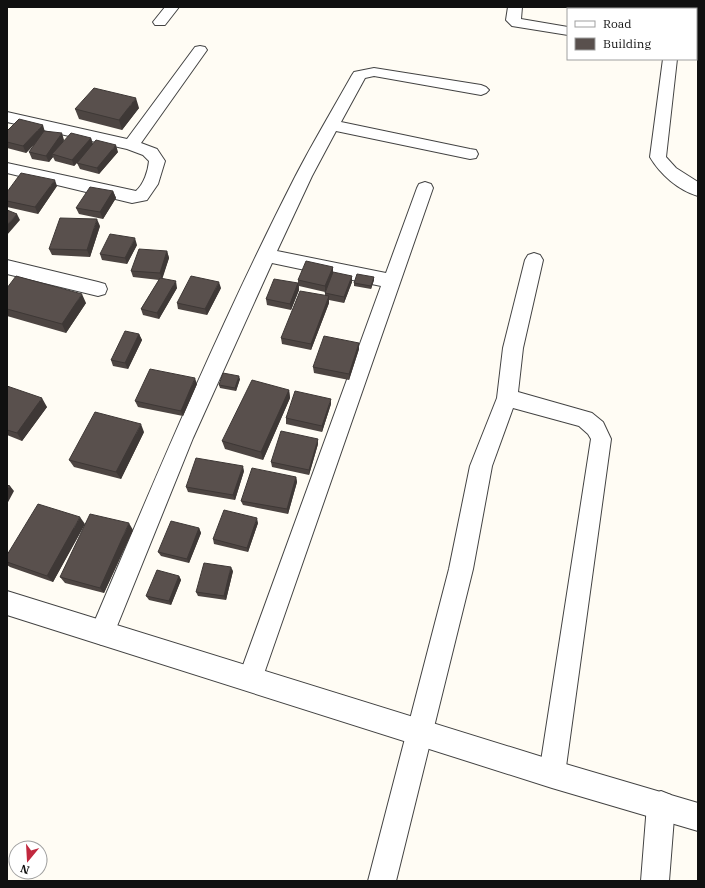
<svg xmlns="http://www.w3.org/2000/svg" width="705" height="888" font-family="'IBM Plex Serif',serif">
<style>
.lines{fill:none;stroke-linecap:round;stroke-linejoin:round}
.minor-casing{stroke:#434343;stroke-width:2}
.tertiary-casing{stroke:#434343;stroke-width:2}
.minor{fill:#fff;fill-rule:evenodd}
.tertiary{fill:#fff;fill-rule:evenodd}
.wall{fill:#4d4542}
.shaded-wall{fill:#3e3836}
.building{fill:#59504d;stroke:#3e3836}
</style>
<rect width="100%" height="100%" fill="#fffcf4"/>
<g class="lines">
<defs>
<path id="minor" d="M165,7H179L165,25H155L153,22Z
M508,7H522L521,19L568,27V35L512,26L506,20Z
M672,7H686V9H672Z
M200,46L205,47L207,50L141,143L157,149L165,161L158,184L147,200L132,203L7,173V163L136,191C144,184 148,171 149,161L143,155L127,149L7,122V112L127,139L195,47Z
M663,59H677L666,157L676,168L698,182V196C678,190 660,174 650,157Z
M374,68L481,85L486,87L489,90L486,93L481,95L374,76L365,78L341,122L470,149L476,150L478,154L476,158L470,159L336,131L312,176L277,251L386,273L417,188L419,184L425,182L431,184L433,188L259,688L250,691L241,688L238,679L381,286L272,263L193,438L111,641L102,645L93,641L90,633L93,625C157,474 221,322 295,177C313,142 333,109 352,75L354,72Z
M534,253L540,255L543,260L523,348L518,392L592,413L603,422L611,439L565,774L561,783L552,787L543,783L539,774L591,439L588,434L579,426L513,408L492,466L473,569L396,881H368L449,569L470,466L497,398L503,348L525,260L528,255Z
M7,260L98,282L105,284L107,289L105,294L98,296L7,274Z
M661,791L671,795L675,805L669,881H641L647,805L651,795Z"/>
<path id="tertiary" d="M7,591L552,760L698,803V831L552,788L7,615Z"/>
</defs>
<!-- minor casing -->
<use href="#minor" class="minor-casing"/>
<!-- tertiary casing -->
<use href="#tertiary" class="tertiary-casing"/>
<!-- minor -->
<use href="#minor" class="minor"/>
<!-- tertiary -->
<use href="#tertiary" class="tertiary"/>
</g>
<!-- wall -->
<path class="wall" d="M139,108L122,130L79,119L75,109Z
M7,131H45L64,140L63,142L91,138L93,144L118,152L99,174L80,169L77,163L74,166L55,161L53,157L49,162L32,159L29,152L35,144L26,153L7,148Z
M57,186L38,214L7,207V192Z
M113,191L116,198L103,219L79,214L76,208Z
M100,226L90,257L52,255L49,249Z
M137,245L127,264L102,260L100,254Z
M167,251L169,258L162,278L177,288L159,319L143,315L141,309L159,280L133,277L131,271Z
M333,267V273L352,282L344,303L329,300V303L311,350L282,344L281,338L325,296V292L299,286V290L291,310L267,305L266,299L298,283V280Z
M374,277V280L371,289L354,286V283Z
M7,288L86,303L66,333L7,316Z
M221,288L207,315L178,309L177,303Z
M139,334L142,340L128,369L113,366L111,360Z
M359,343V349L349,380L314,373L313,367Z
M240,379L236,391L220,388L219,385Z
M197,384L183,416L138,407L135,401Z
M7,386L47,407L22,441L7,435Z
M289,390L290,398L263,460L225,449L222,441Z
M331,404L322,432L286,424V418Z
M144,432L121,479L74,467L69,460Z
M318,444L309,475L272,467L271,462Z
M244,471L235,500L188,492L186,487Z
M296,477L297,482L288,514L243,505L241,501Z
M258,523L248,552L214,544L213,539Z
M85,524L53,582L10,567L7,565V555Z
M199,528L201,533L189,563L161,556L158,552Z
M133,530L104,593L65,583L60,577Z
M233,571L226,600L198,596L196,592Z
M179,576L181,580L171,605L149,600L146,596Z"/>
<!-- shaded-wall -->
<path class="shaded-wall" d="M136,98L139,108L122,130L119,120Z
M43,125L45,132L26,153L23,146Z
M62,133L64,140L54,155L52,154L53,157L49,162L46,156Z
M91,138L93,145L74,166L72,160Z
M116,145L118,152L99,174L97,168Z
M55,180L57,186L38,214L35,207Z
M113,191L116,198L103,219L100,212Z
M17,214L20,220L7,235V225Z
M97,219L100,226L90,257L87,250Z
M135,238L137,245L127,264L125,258Z
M167,251L169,258L162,280L160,273Z
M333,267V274L325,292V286Z
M352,276V282L344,303V297Z
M374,277V280L371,289V286Z
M176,281L177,288L159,319L157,313Z
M219,282L221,288L207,315L205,309Z
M298,283L299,290L291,310L290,304Z
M82,294L86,303L66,333L62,324Z
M329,296V303L311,350V344Z
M139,334L142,340L128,369L125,363Z
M359,343V349L349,380V374Z
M239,376L240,379L236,391L235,388Z
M195,378L197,384L183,416L181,411Z
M289,390L290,398L263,460L261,452Z
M42,398L47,407L22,441L17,433Z
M331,399V404L322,432V426Z
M141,424L144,432L121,479L116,472Z
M318,439V444L309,475V470Z
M243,466L244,471L235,500L233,495Z
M296,477L297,482L288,514L287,509Z
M10,486L14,491L7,504V491Z
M80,517L85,524L53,582L47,576Z
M257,518L258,523L248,552L247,548Z
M129,523L133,530L104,593L100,588Z
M199,528L201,533L189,563L187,559Z
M231,567L233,571L226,600L224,596Z
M179,576L181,580L171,605L169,601Z"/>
<!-- building -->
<path class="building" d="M94,88L136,98L119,120L75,109Z
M19,119L43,125L23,146L7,142V131Z
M44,131L62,133L46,156L29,152Z
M71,133L91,138L72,160L52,154Z
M96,140L116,145L97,168L77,163Z
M21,173L55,180L35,207L7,201V192Z
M90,187L113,191L100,212L76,208Z
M7,210L17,214L7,225Z
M60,218L97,219L87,250L49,249Z
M110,234L135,238L125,258L100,254Z
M139,249L167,251L160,273L131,271Z
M306,261L333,267L325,286L298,280Z
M333,272L352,276L344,297L325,293Z
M357,274L374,277L371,286L354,283Z
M16,276L82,294L62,324L7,309V288Z
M191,276L219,282L205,309L177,303Z
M160,278L176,281L157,313L141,309Z
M274,279L298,283L290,304L266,299Z
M300,291L329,296L311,344L281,338Z
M125,331L139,334L125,363L111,360Z
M324,336L359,343L349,374L313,367Z
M150,369L195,378L181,411L135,401Z
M223,373L239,376L235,388L219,385Z
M252,380L289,390L261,452L222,441Z
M7,386L42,398L17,433L7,430Z
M295,391L331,399L322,426L286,418Z
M95,412L141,424L116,472L69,460Z
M281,431L318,439L309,470L271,462Z
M196,458L243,466L233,495L186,487Z
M252,468L296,477L287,509L241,501Z
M7,485L10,486L7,491Z
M38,504L80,517L47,576L7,562V555Z
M224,510L257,518L247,548L213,539Z
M90,514L129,523L100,588L60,577Z
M171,521L199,528L187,559L158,552Z
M204,563L231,567L224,596L196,592Z
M157,570L179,576L169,601L146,596Z"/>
<!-- border -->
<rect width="705" height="888" fill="none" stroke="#101010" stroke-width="16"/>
<!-- legend -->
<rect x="567" y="8" width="130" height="52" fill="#ffffff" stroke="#9f9f9f"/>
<rect x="575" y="21" width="20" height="6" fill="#ffffff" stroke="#9f9f9f"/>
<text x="603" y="28" font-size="12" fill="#101010">Road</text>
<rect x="575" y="38" width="20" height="12" fill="#59504d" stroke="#9f9f9f"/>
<text x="603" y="48" font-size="12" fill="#101010">Building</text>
<!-- north arrow -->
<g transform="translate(28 860) rotate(198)"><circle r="19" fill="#ffffff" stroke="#9f9f9f"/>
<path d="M0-3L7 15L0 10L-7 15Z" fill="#c1283e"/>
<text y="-6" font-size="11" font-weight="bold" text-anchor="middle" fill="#101010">N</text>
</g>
</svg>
